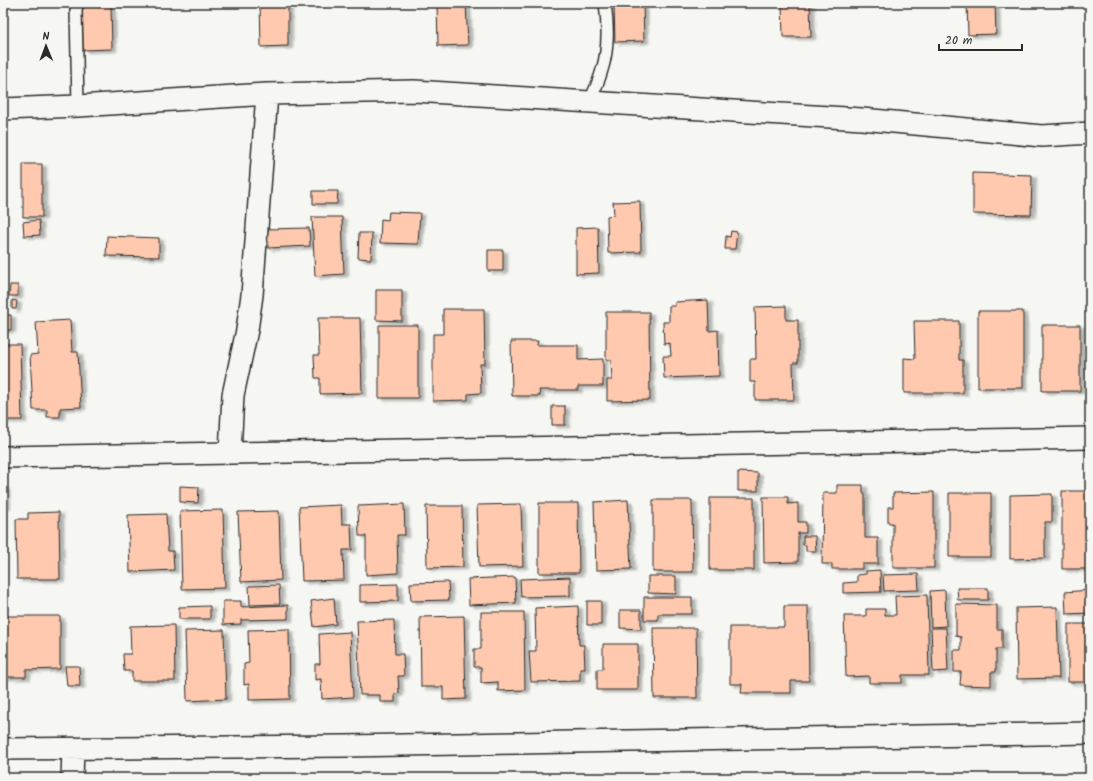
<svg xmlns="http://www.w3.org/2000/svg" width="1093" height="781" font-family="Kalam,sans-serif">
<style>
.building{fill:#fec9ae;stroke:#2b2b2b;filter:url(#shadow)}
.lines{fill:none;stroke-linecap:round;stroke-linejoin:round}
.service-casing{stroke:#2b2b2b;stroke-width:14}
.minor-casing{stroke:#2b2b2b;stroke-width:24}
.service{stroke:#f6f6f2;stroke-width:11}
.minor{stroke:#f6f6f2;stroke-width:21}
</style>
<defs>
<filter id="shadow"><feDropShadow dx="4.5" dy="2.5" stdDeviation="1" flood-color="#0004"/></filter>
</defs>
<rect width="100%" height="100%" fill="#f6f6f2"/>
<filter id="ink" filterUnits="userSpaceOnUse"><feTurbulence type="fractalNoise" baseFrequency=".025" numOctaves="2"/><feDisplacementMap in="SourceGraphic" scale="8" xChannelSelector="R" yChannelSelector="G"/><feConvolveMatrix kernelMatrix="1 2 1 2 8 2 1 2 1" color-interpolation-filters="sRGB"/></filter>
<g filter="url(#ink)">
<!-- building -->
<path class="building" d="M260,3H288V46L261,47Z
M437,3H466L468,45L438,46Z
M614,3H643L644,41L615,42Z
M782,3H810L811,37H783Z
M967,3H995L996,34L968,35Z
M82,5H111L112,49L83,50Z
M23,164H42V217H23Z
M973,173L1032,175L1031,215L973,214Z
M313,191H338L337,204H313Z
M640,201L641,252L608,253L607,216L614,215L613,202Z
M389,212L420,213L418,244L380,243L381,219L388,220Z
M312,217H342L344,274L315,276Z
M39,220L40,235L24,236L23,222Z
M598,227L599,273L576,274V228Z
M309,228L310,246L268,248L267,229Z
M731,231L737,232L735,249H725L726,236L730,237Z
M359,233H372L371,259L358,258Z
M107,236L159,238V257L106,256Z
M488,250H503V271H488Z
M10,285H18V296H9Z
M376,290H402V321L376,320Z
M12,300L17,301L16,309H12Z
M708,300L709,331L718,330L719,376L664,378L663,356H671L670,343L664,344L663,322H669V306H675V302Z
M786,306V320H798V363H793L794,400H755V382H750V359H756L755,307Z
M443,309H484L485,364H480L481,393L468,394V400L433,401V334H443Z
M978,311H1023V388H978Z
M606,312H649L650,400L607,401V380H612L611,360H606Z
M3,315H11V330H3Z
M318,318H360L362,393L320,394V378H315L314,355H319Z
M70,320L72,352H78L81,407L60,408V417H47V410H33L30,355L38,354L36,322Z
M914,321H959V360H963V393H904V358L915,359Z
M379,325H418V398H379Z
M1042,325H1080V391H1042Z
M511,341H538L537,345H578V360L603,359V386H578V390H539L540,396H512Z
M3,344H20L22,420H3Z
M552,406H565V425H552Z
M738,472L758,473V491H738Z
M837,485H863V493H865V538H878V564H862V569H832V564H822L823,493H837Z
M180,486L199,487L198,503L180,502Z
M3,487H5L6,506L3,507Z
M1062,491H1090V569H1062Z
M934,492V568H893V523H888V507H893V493Z
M949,493H991V557H949Z
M1052,494V522H1045V558L1010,559V495Z
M763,497H788V504L798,503V522H806V533H798V562L764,563Z
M710,498H754V570H710Z
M628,500L631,569L596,570L594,502Z
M653,500H692L693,572H653Z
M539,503H578L579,573H539Z
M404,504L405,535H397L398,573L366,575V536H359L358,506Z
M521,504L523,566L479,567L477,505Z
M341,505L342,524H351L352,550H343L344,580L302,581L299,507Z
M426,506H462L463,567L427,568Z
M223,510L225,588L182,589L180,511Z
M279,511L281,580L241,582L238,512Z
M59,512L60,579H17L16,519H28V513Z
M166,514L168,551H173L174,570L130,572L128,515Z
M803,536H815L816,551H806V545H803Z
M880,570L881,592L843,593V583L857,582V575L866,574V571Z
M918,574L919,590L884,591L883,575Z
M648,576H676V594L648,593Z
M515,577L516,603L469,605L468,579Z
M570,577V596L521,597L520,579Z
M448,582L449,600L411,601L410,583Z
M398,584V601L360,602V585Z
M279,585L280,604L250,605L249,586Z
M957,588H988V600H958Z
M945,590L946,626L931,627L930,591Z
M1090,590V613L1066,614L1065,592Z
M927,595L929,675H902V683H869V676L846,677L844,616H866V609H885V615H896L895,596Z
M644,597H692V614H658V620H644Z
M334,598L336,624L314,627L311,601Z
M223,601H241V607L288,605V619L241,620V624L223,625Z
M587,601H601V625H587Z
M956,604L997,605V629H1002V649H996V672H991V686L960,685L961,672H954V650H961V637L956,636Z
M210,606V619H179V607Z
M578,606L579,645H584L585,669H580V681L531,682L529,651H536L535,608Z
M784,606H808L809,681H791V693H741L742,684H730V627H784Z
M1057,607L1059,678L1017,679L1016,608Z
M620,610H641V629L620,628Z
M481,612H524L525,690L498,691V682L481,683V667H474V649H481Z
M3,616H60V669L26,670V677H3Z
M464,616L466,699L443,700V687H421L420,617Z
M394,620L395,654H403L404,676H398L399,693L395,694V702H380V695H360L357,621Z
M1068,624H1090V682H1068Z
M174,625L175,681H132V671H124L123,654H131L130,626Z
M653,628H696L697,698H654Z
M931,628H946L948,671L933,672Z
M289,629L290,699L249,700V684L244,685V664L249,663L248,630Z
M224,630L226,699L187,701L185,631Z
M350,632L353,697L322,699L321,679L315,680V664H320L319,634Z
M603,644H638V690H597V669H603Z
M65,666H79L80,686H67Z"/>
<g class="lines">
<defs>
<path id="service" d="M78,3L76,10L78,106
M589,102C594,92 599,81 602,70C609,48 608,26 605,3"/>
<path id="minor" d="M3,109L78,106L267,94L414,91L862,119L1042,136L1090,133
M230,453L233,395L247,330L252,295L267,94
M3,457L1090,438
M3,749L346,746L1090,733
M72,778L73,749"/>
</defs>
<!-- service casing -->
<use href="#service" class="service-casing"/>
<!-- minor casing -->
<use href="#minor" class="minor-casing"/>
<!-- service -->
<use href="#service" class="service"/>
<!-- minor -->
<use href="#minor" class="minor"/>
</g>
</g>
<!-- margin -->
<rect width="1093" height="781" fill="none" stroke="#f6f6f2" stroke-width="16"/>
<rect x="8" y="8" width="1077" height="765" fill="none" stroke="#2b2b2b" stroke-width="1.5" filter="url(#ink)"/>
<!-- north arrow -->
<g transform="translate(46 46) rotate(359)" stroke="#f6f6f2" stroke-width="3" paint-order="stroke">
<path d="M0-3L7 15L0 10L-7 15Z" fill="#2b2b2b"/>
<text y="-6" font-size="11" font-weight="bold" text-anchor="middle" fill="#2b2b2b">N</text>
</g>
<!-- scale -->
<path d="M939 44v6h83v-6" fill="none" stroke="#2b2b2b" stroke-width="2"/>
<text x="945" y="44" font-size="12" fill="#2b2b2b" stroke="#f6f6f2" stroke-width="3" paint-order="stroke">20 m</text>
</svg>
